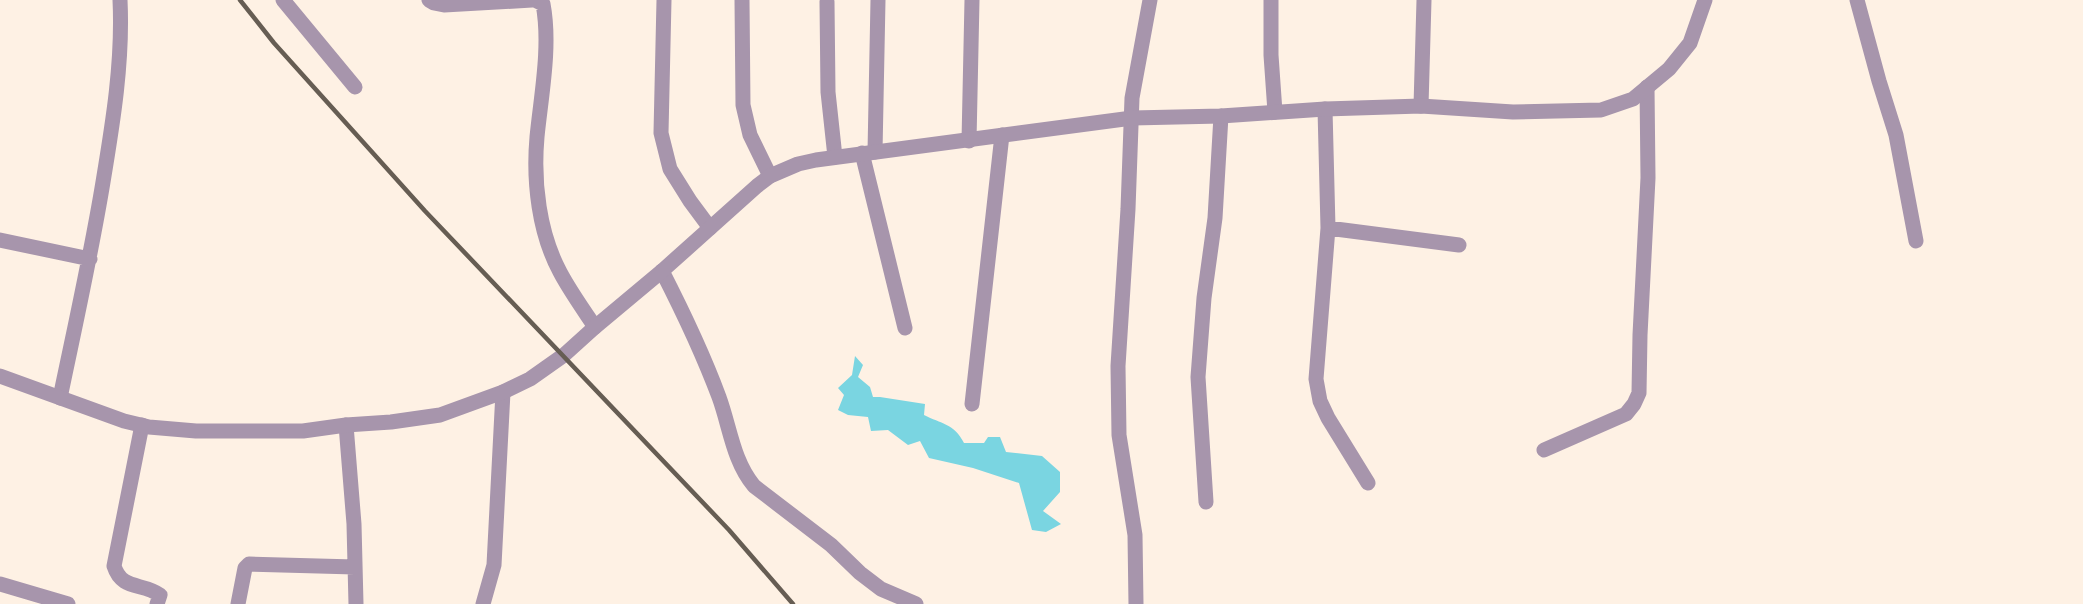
<svg xmlns="http://www.w3.org/2000/svg" width="2083" height="604" font-family="'DejaVu Sans',sans-serif">
<style>
.water{fill:#7ad5e1}
.lines{fill:none;stroke-linecap:round;stroke-linejoin:round}
.minor{stroke:#a795ac;stroke-width:15}
.tertiary{stroke:#a795ac;stroke-width:15}
.rail{stroke:#665d53;stroke-width:4.5}
</style>
<rect width="100%" height="100%" fill="#fef1e4"/>
<!-- water -->
<path class="water" d="M855,356L863,365L858,377L870,387L873,397H880L925,404L924,415C941,424 954,423 964,443H984L988,437H1000L1006,452L1042,456L1060,472V492L1043,511L1061,524L1046,532L1032,530L1019,483L973,468L929,458L920,441L908,445L888,430L871,431L868,417L848,415L838,410L844,395L838,388L852,375Z"/>
<g class="lines">
<!-- minor -->
<path class="minor" d="M283,0L355,87
M429,0L434,3L444,5L532,0
M535,0L543,4C551,46 541,96 537,137C533,182 539,233 560,272C570,291 583,309 595,327
M664,0L661,133L670,169L690,201L710,228
M742,0L743,105L750,135L770,176
M1271,0V55L1275,112
M1857,0L1879,81L1896,135L1916,241
M827,2L828,92L835,157
M1421,106L1424,0
M1325,109L1328,228L1316,379L1320,401L1328,418L1368,483
M969,141L972,0
M875,152L878,0
M862,153L905,328
M1328,228L1459,245
M0,240L90,259
M662,271C683,312 703,354 719,397C730,427 733,461 754,486L831,545L860,573L881,589L916,604
M60,398C75,326 91,255 103,182C113,122 123,61 120,0
M972,404L1002,135
M142,425L114,566C122,591 142,582 160,595L157,604
M346,425L354,524L356,604
M1544,450L1626,414L1634,404L1639,393L1640,335L1648,178L1647,87
M1206,502L1198,377L1204,298L1215,218L1221,116
M0,584L68,604
M238,604L245,568L249,564L355,567
M483,604L494,565L503,392
M1136,604L1135,535L1119,435L1118,366L1128,209L1132,98L1150,0"/>
<!-- tertiary -->
<path class="tertiary" d="M0,376L124,421L149,427L196,431H303L346,425L391,422L440,415L503,392L530,379L564,355L595,327L662,271L757,186L770,176L798,164L816,160L1132,118L1221,116L1325,109L1421,106L1513,112L1601,110L1633,99L1669,69L1690,43L1705,0"/>
<!-- rail -->
<path class="rail" d="M240,0L274,43L425,211L729,530L793,604"/>
</g>
</svg>
